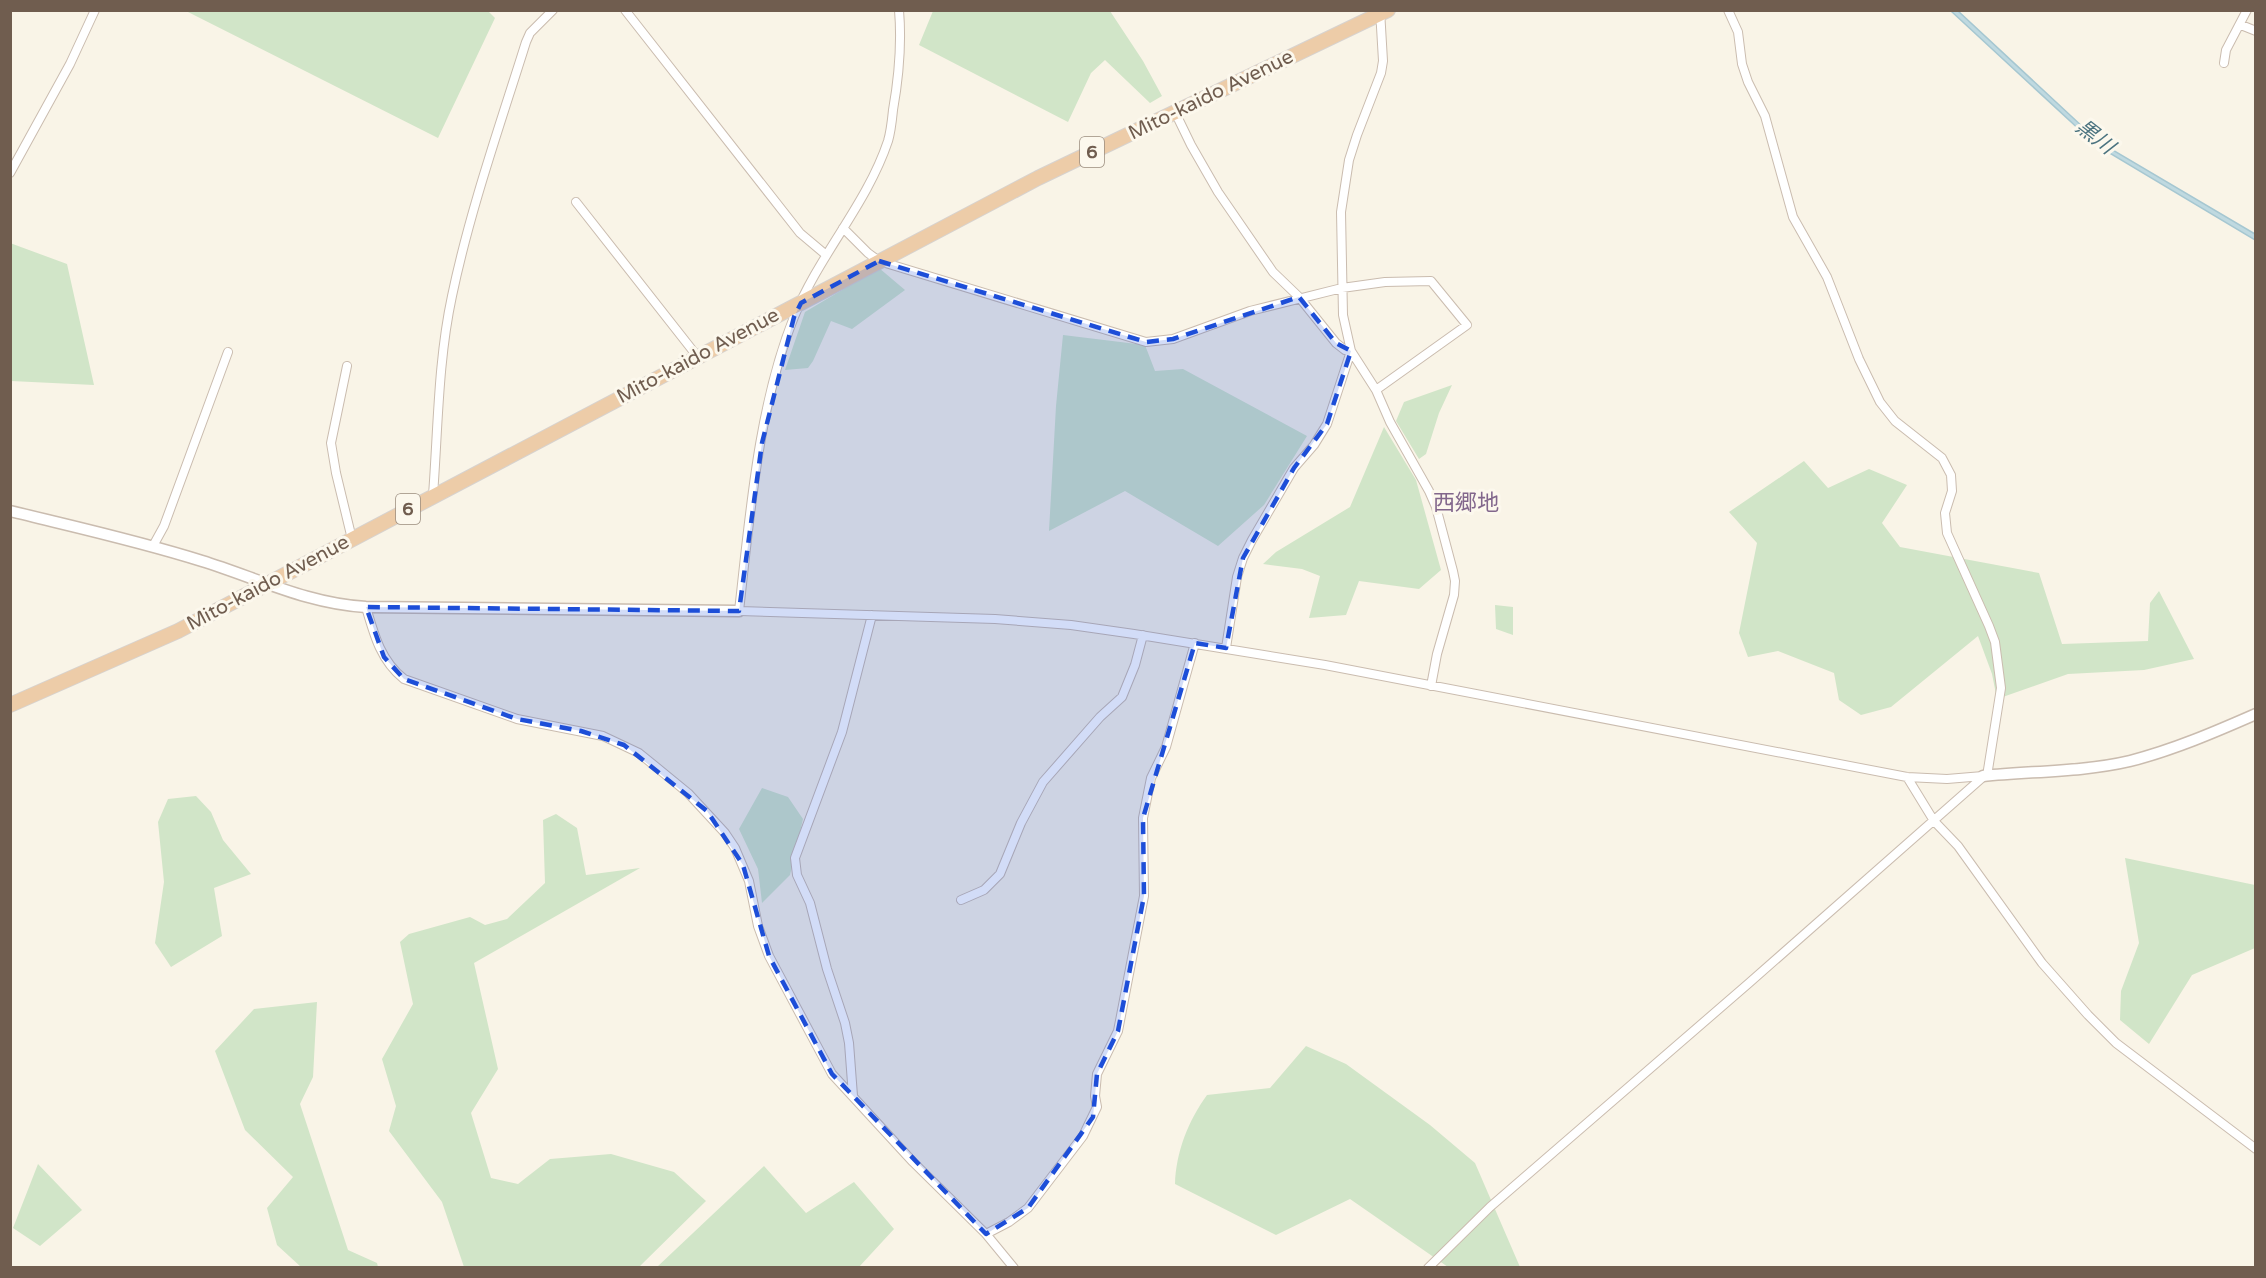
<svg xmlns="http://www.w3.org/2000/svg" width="2266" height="1278" font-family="'Varela Round','Noto Sans JP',sans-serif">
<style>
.green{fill:#d1e5c8}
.water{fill:#bfd9e0;stroke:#a6c7d1;stroke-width:1.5}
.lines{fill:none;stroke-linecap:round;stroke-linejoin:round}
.minor-casing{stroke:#cabcaf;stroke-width:10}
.tertiary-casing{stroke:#cabcaf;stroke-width:13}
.trunk-casing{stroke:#d7d2ce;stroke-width:16}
.minor{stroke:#fff;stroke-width:8}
.tertiary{stroke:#fff;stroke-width:10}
.trunk{stroke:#edcca8;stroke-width:14}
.marked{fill:#1d4ed8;fill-opacity:0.2;stroke:#1d4ed8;stroke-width:4.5;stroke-dasharray:12 8;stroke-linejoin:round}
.labels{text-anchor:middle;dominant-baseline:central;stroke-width:6;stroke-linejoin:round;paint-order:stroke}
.shield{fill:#fcf8ed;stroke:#9a8c7e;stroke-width:1.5}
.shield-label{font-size:18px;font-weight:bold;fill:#705d4f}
.street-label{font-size:20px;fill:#705d4f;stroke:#fcf8ed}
.water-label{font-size:21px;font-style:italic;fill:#4c7480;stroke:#fcf8ed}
.quarter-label{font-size:22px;fill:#82678c;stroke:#fcf8ed}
</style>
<rect width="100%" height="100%" fill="#f9f4e7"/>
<!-- green -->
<path class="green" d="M487,10L495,18L438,138L186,11Z
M933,11H1110L1143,61L1162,96L1150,103L1105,60L1091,73L1068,122L919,45Z
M10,243L67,264L94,385L11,381Z
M879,268L905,290L852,329L831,321L813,361L808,368L785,370L805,312Z
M1063,335L1145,345L1155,371L1183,369L1307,436L1264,505L1218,546L1125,491L1049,531L1056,406Z
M1452,385L1439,413L1426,454L1419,459L1396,421L1404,402Z
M1384,427L1416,480L1441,570L1419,589L1359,581L1346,615L1309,618L1320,576L1302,569L1263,564L1276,552L1350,507Z
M1804,461L1828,488L1869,469L1907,485L1882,523L1900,547L2039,573L2062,644L2148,641L2150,603L2159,591L2194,659L2144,670L2068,674L1997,699L1992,674L1978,636L1891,707L1861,715L1839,700L1834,673L1778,651L1748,657L1739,633L1757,543L1729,512Z
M1495,605L1513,607V635L1496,629Z
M762,788L788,797L803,819L790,875L762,903L758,869L739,829Z
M196,796L211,812L223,840L251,874L214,888L222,936L171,967L155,943L164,882L158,822L168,799Z
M556,814L577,828L586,875L640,868L474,963L498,1069L471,1113L491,1178L518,1184L550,1159L611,1154L674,1172L706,1201L639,1267H464L442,1202L389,1131L396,1106L382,1059L413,1004L400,942L409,934L470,917L485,925L507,919L545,883L543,820Z
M2125,858L2255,885V948L2192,975L2149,1044L2120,1020L2121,991L2139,943Z
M317,1002L313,1077L300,1104L348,1250L377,1263L378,1267H301L277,1245L267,1208L293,1177L245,1130L215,1051L254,1009Z
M1306,1046L1346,1064L1430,1125L1475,1163L1520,1267H1448L1350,1199L1276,1235L1175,1184C1176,1152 1188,1121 1207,1095L1270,1088Z
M38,1164L82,1210L40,1246L13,1228Z
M764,1166L806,1213L854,1182L894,1229L859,1267H657Z"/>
<!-- water -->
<path class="water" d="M1951,11H1958L2099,142L2255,234V240L2096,145Z"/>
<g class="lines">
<defs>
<path id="minor" d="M625,10L800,233L825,254
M899,10C902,45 899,76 893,110C892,120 891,131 888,141C867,204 819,255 794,317C758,407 750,515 739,611L995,619L1071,625L1134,634L1325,665L1907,777L1947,779L1983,776
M1380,10L1383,61L1381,73L1357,135L1349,160L1341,212L1343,315L1351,351L1376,390L1390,422L1429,491L1436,507L1453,571L1455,581L1454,595L1437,654L1431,686
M1728,10L1738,32L1742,64L1748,82L1765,116L1793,217L1827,277L1859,359L1880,402L1895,421L1942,458L1951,475L1952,491L1945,513L1947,533L1989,626L1995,642L2001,688L1987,776
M2241,25L2256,31
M2224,63L2226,50L2247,10
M1175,112L1191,145L1218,192L1273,272L1299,297L1336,343L1345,350L1351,351L1327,424L1314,445L1294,468L1252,540L1243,558L1237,577L1226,648
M10,173L70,64L95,10
M576,202L697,356
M843,228L868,253L879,261L1146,342L1173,339L1250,311L1342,288L1385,282L1431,281L1467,325L1376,390
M347,366L331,443L336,473L352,539
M433,495C438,429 438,361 452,296C470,210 500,125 526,42L530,33L553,10
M153,546L164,526L228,352
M366,607C374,635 381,661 404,679L517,719L603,736L639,753L688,793L725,833L735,848L749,881L758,926L769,956L832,1074L913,1162L986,1234L1014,1268
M1907,777L1934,821L1958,846L2042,963L2088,1015L2116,1043L2256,1149
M961,900L984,890L1000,874L1021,823L1043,782L1100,717L1122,697L1135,665L1143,635
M853,1096L849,1043L845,1023L827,969L810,903L797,875L795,858L842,732L872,615
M986,1234L1009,1222L1028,1208L1083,1136L1097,1107L1095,1096L1097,1074L1118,1031L1144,896L1143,818L1151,778L1166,747L1195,643
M1428,1268L1490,1207L1749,983L1983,777"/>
<path id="tertiary" d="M10,511C75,527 139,541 202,561C257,578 308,604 366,607L739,611
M1983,776C2032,771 2083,772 2130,761C2173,750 2215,732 2256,714"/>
<path id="trunk" d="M10,705L178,631L1038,178L1388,10"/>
</defs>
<!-- minor casing -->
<use href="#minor" class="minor-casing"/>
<!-- tertiary casing -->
<use href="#tertiary" class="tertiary-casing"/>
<!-- trunk casing -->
<use href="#trunk" class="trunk-casing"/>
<!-- minor -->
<use href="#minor" class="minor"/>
<!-- tertiary -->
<use href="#tertiary" class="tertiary"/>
<!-- trunk -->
<use href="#trunk" class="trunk"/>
</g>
<!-- marked area -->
<path class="marked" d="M879,261L1146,342L1173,339L1299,297L1336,343L1351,351L1327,424L1294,468L1243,558L1226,648L1195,643L1143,818L1144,896L1118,1031L1097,1074L1093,1117L1028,1208L986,1234L832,1074L769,956L743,865L707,811L624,745L581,731L517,719L404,679L384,657L366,607L739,611L762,443L794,317L801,303Z"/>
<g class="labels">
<!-- shield labels -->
<g class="shield">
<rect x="1080" y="137" width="24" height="30" rx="4.5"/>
<rect x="396" y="494" width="24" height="30" rx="4.5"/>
</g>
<g class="shield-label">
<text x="1092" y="152">6</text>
<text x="408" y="509">6</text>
</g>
<!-- street labels -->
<g class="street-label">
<text transform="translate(1211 95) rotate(-26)">Mito-kaido Avenue</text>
<text transform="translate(698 356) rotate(-28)">Mito-kaido Avenue</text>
<text transform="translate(268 583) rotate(-28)">Mito-kaido Avenue</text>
</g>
<!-- water labels -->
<g class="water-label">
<text transform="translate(2095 137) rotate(38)">黒川</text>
</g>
<!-- quarter labels -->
<g class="quarter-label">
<text x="1466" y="503">西郷地</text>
</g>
</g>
<!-- border -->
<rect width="2266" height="1278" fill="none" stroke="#705d4f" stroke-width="24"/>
</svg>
